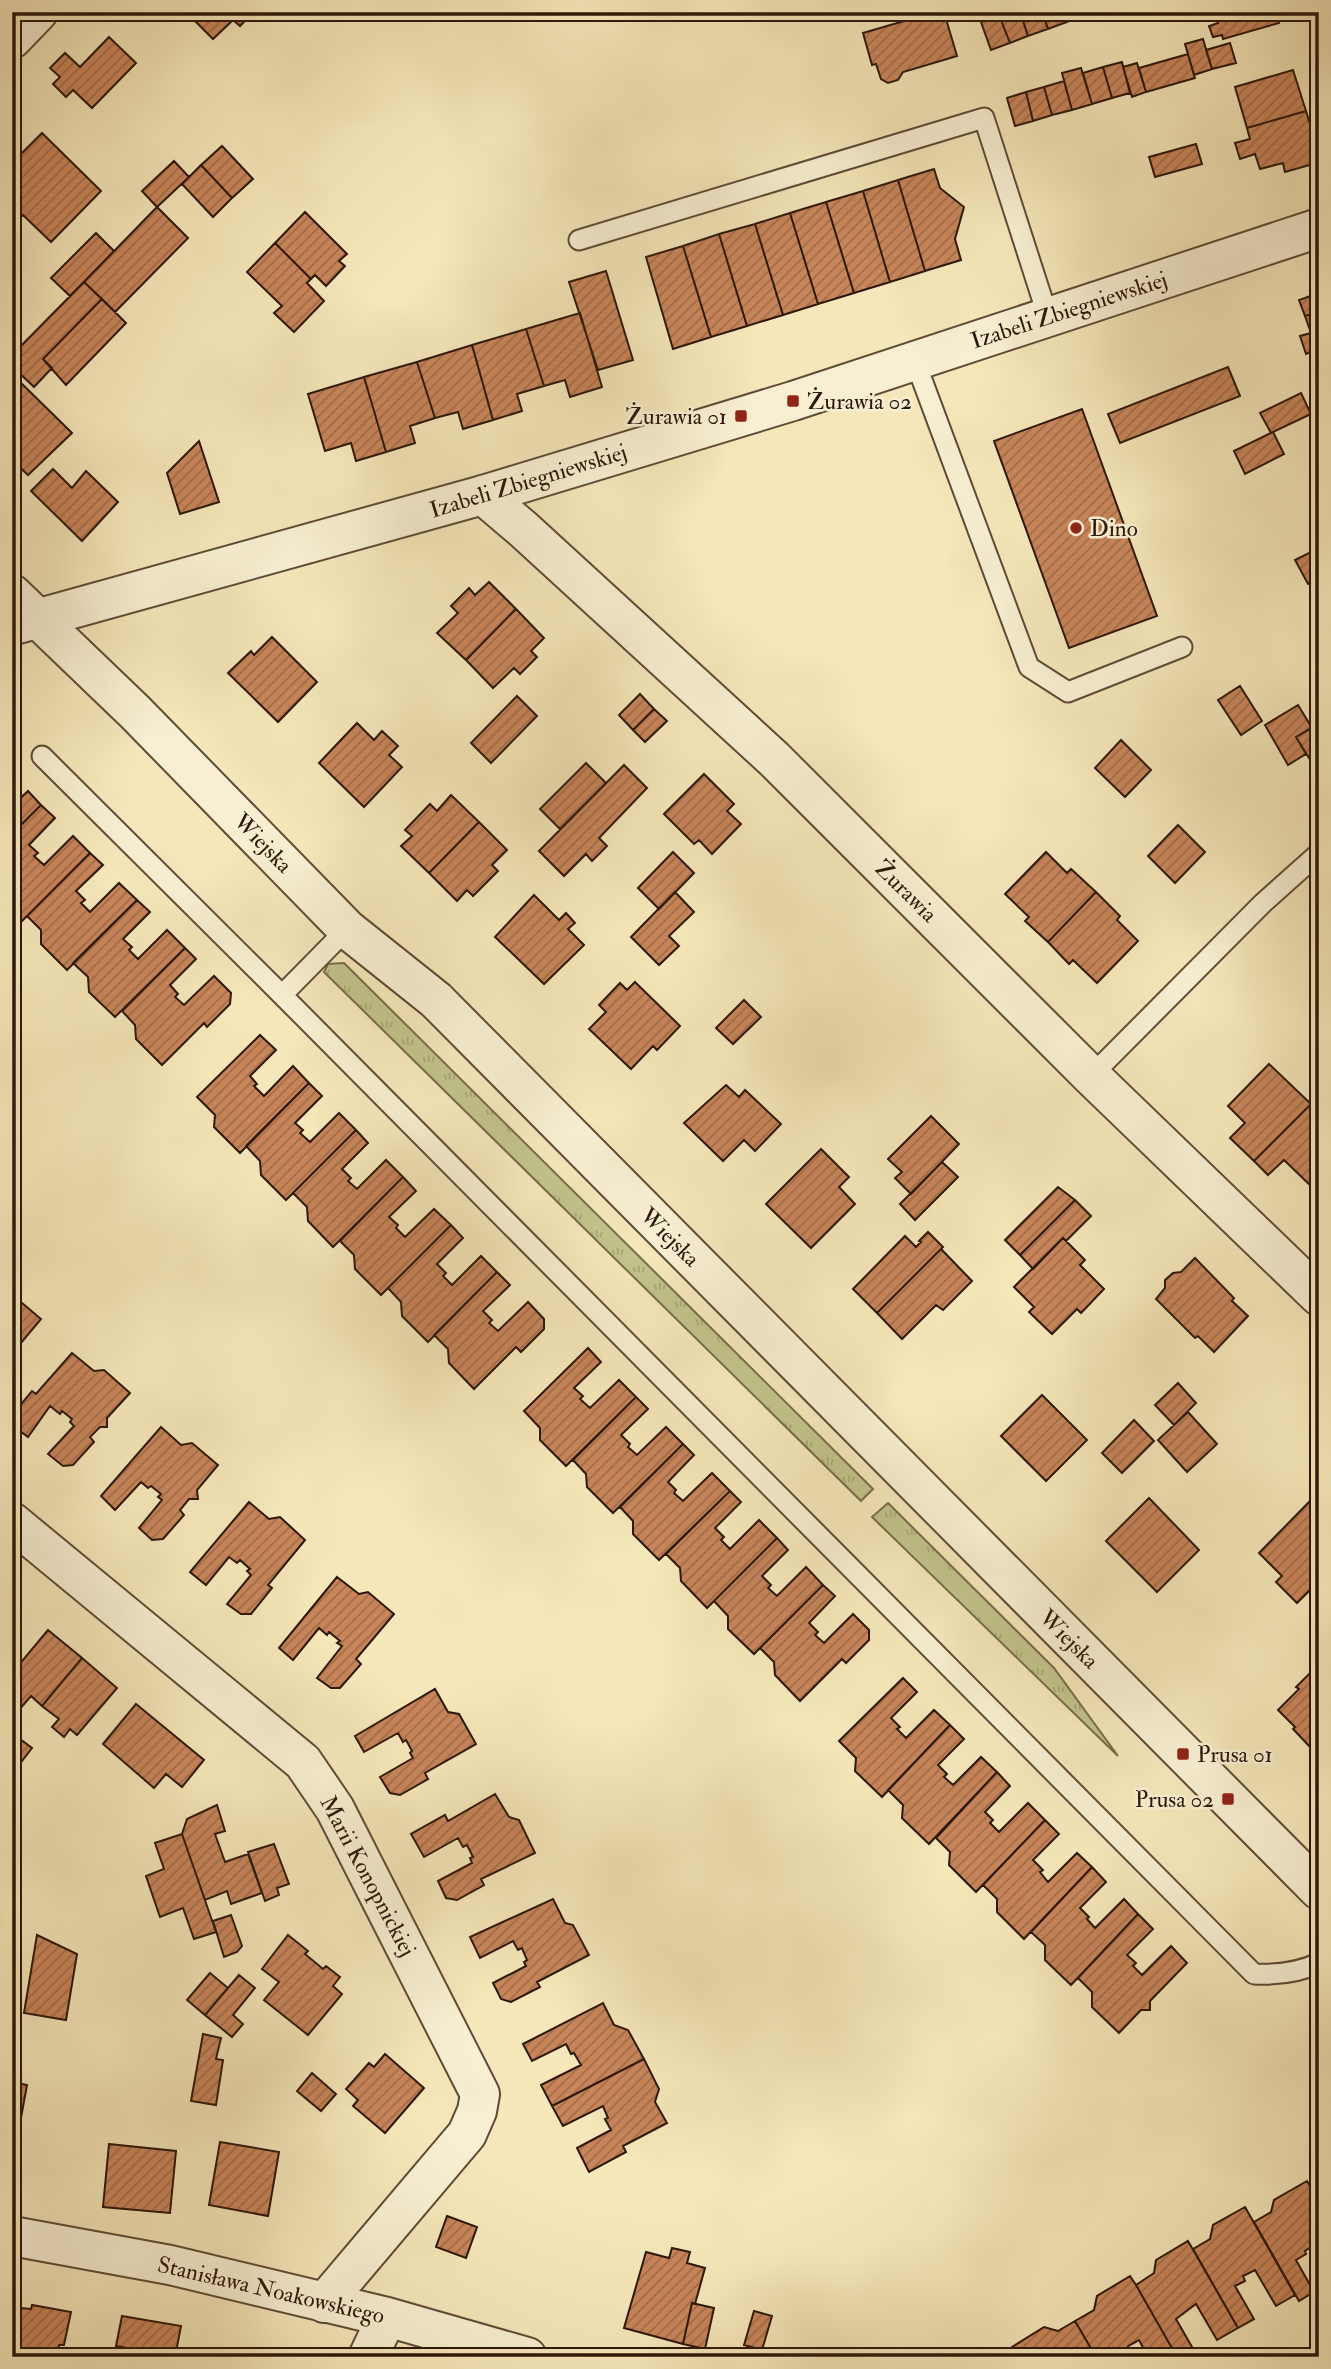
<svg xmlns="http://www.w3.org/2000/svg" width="1331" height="2369" font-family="'IM FELL Double Pica',serif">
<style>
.grass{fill:url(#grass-tufts);stroke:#776d4a;stroke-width:2}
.building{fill:url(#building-hatch);stroke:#2c170a;stroke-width:2}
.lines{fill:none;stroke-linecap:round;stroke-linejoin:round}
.service-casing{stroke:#5e4b36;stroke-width:23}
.minor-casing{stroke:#5e4b36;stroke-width:42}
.tertiary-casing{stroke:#5e4b36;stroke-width:42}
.service{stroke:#f8efd2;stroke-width:19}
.minor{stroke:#f8efd2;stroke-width:38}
.tertiary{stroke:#f8efd2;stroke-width:38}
.poi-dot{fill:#8f2418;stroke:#f8efd2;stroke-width:2.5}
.labels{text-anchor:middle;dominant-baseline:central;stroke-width:5;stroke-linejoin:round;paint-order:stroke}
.street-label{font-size:23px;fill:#2c170a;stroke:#f8efd2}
.poi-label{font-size:23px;fill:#2c170a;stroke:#f8efd2;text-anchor:start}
</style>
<defs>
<pattern id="grass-tufts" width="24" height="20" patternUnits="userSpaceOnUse" patternTransform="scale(1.75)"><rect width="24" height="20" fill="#c2c38b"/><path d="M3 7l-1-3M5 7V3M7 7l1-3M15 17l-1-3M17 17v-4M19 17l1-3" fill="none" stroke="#a7a777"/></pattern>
<pattern id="building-hatch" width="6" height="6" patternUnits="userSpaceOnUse" patternTransform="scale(1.75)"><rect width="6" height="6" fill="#c8855a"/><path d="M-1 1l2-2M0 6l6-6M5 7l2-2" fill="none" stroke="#a36c49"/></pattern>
</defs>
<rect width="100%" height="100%" fill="#f5e7ba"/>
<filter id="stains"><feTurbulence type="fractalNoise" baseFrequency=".00286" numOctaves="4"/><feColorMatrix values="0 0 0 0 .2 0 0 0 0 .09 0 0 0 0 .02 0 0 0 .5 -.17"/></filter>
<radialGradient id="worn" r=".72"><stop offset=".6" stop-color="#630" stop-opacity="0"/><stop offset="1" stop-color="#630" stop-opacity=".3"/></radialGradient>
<!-- grass -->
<path class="grass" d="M344,963L873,1489L861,1501L324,972L328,964Z
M888,1503L1054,1668L1118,1756L872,1517Z"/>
<!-- building -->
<path class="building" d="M186,12H253L240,26L233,20L213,39Z
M935,12H944L957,56L903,72L898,80L888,83L881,79L876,64L872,65L863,33Z
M1007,12H1020L1028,36L1010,43L999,15Z
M1020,12H1042L1048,29L1028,36Z
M1042,12H1063L1067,22L1048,29Z
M1063,12H1092L1067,22Z
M1215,12H1276L1279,23L1223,39L1222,35L1213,37L1209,26L1218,23Z
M999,15L1010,43L991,50L981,22Z
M109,37L136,63L92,108L73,90L66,97L53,84L60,77L50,68L65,53L80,67Z
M1203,39L1212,69L1194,75L1185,44Z
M1230,43L1236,63L1212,69L1206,50Z
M1188,54L1195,78L1146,92L1139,68Z
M1122,62L1130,93L1112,98L1103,67Z
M1137,63L1146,92L1132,97L1123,67Z
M1103,67L1112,98L1092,104L1083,73Z
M1081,68L1092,104L1072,110L1062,73Z
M1293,70L1306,111L1247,128L1235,87Z
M1064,81L1072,110L1052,115L1044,87Z
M1044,87L1052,115L1033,121L1026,92Z
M1026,92L1033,121L1015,126L1007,98Z
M1306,111L1319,153L1310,155L1313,164L1285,172L1283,163L1260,169L1255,154L1240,159L1235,143L1250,139L1247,128Z
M42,133L101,191L51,242L23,215L12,227V155L17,158Z
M1196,144L1202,164L1155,177L1149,157Z
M222,146L253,179L232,198L201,165Z
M174,161L189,177L157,207L142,191Z
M201,165L232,198L213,217L182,184Z
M934,169L940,188L964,207L955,239L961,260L925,271L898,180Z
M898,180L925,271L890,282L863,191Z
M863,191L890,282L854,293L826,202Z
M826,202L854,293L818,304L790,213Z
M157,207L188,238L115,312L84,282Z
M305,212L347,254L339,261L345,266L326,286L315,275L311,279L275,243Z
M790,213L818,304L783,315L755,224Z
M755,224L783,315L747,326L719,234Z
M96,233L114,251L70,296L51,278Z
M719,234L747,326L711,337L683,246Z
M275,243L311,279L307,283L324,301L294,332L274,313L282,306L247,272Z
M683,246L711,337L673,349L646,257Z
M606,271L633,360L598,370L569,282Z
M84,282L102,299L43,359L52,368L34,387L12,366V355Z
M1319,293V312L1305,316L1299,300Z
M102,299L126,323L66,385L43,359Z
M1319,312V358L1316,350L1306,354L1300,336L1311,333L1305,316Z
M580,313L602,387L570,397L565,380L544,386L526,329Z
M526,329L544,386L517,394L522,411L493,420L472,345Z
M472,345L493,420L463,429L458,412L435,418L417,362Z
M417,362L435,418L410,426L415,443L386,452L364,377Z
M1228,367L1240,396L1120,443L1108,414Z
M364,377L386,452L356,461L351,443L325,451L308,394Z
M16,378L72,433L28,475L12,460V382Z
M1301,393L1311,414L1271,433L1260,413Z
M1082,409L1157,616L1069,648L994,441Z
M1273,432L1284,454L1245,474L1234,451Z
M199,441L219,502L180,514L167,473Z
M53,469L72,488L86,471L118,502L82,541L31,491Z
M1319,548V578L1308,584L1295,560Z
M489,582L516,609L466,660L437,633L458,613L451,606L469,588L475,595Z
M516,609L544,638L531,651L537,657L520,674L514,668L493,688L466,660Z
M272,637L317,682L278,722L228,673L251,651L254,655Z
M1240,686L1262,721L1241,735L1218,700Z
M640,694L654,709L633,730L619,715Z
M517,696L537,716L491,763L471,743Z
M1298,705L1312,728L1296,737L1306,754L1288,765L1265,725Z
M654,709L667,721L645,742L633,730Z
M357,723L374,740L382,731L398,746L389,755L402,767L364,807L319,763Z
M1319,723V774L1296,737Z
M1121,740L1151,770L1125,797L1095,768Z
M586,763L606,783L560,829L540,809Z
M624,765L647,788L599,838L607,846L592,861L586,854L564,876L539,851Z
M704,774L734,804L727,811L741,824L712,854L699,840L694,844L664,814Z
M28,791L41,805L12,834V806Z
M451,795L479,822L429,873L401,846L412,836L405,830L430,804L437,811Z
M41,805L55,818L29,845L38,853L34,856L44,865L73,836L90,853L20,923L12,915V834Z
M479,822L507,850L492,865L498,871L473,896L467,890L457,901L429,873Z
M1178,825L1205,852L1175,883L1148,856Z
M673,852L694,873L659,909L638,888Z
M1046,852L1067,873L1071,869L1096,892L1048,942L1025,921L1029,917L1005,894Z
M90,853L103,865L76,891L85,900L81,903L90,912L119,883L137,900L67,970L41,944V930L27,916Z
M675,892L694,912L669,936L679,946L659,965L631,937Z
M1096,892L1120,916L1117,920L1138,941L1097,983L1073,960L1069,964L1048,942Z
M534,895L559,920L566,913L575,923L568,929L584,945L544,984L495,937Z
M137,900L150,912L123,939L132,947L129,950L138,959L167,930L185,948L115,1017L89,992L88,977L73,963Z
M185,948L196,959L170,985L178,994L175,997L184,1005L214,976L231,993L230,1004L207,1027L204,1023L162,1065L136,1039L135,1025L122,1011Z
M635,982L680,1026L657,1050L653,1046L631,1069L589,1029L606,1012L599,1005L620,983L627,990Z
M744,1000L761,1017L733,1044L716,1028Z
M260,1035L276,1050L250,1076L257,1084L254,1086L264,1096L293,1066L309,1083L240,1153L214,1127L215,1115L197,1097Z
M1269,1064L1311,1104L1254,1161L1230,1138L1245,1123L1228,1106Z
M309,1083L322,1096L295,1123L303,1130L300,1133L310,1142L339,1113L356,1130L286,1200L261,1175L260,1161L246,1146Z
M726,1085L739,1097L745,1090L781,1124L755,1151L744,1140L723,1161L684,1123Z
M1311,1104L1319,1111V1178L1311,1186L1284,1160L1268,1175L1254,1161Z
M931,1116L959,1144L911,1194L895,1178L902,1172L888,1159Z
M356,1130L368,1143L342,1169L351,1178L348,1181L357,1189L386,1160L403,1177L333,1247L308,1221L307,1207L293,1193Z
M821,1149L849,1177L839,1187L855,1204L811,1248L766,1204Z
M942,1162L958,1177L915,1220L900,1204Z
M403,1177L416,1191L389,1217L398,1225L396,1228L405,1237L434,1209L451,1225L381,1295L355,1269L354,1255L340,1241Z
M1058,1187L1075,1200L1020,1255L1005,1240Z
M1075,1200L1091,1216L1066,1241L1063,1238L1033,1269L1020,1255Z
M451,1225L463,1238L437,1264L446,1273L443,1276L452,1285L481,1256L497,1272L428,1342L402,1316L401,1302L388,1288Z
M928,1232L943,1247L877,1313L853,1289L905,1236L916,1247L921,1242L919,1241Z
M1063,1238L1085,1260L1080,1265L1104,1289L1081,1313L1077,1309L1052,1334L1029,1312L1034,1307L1014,1287Z
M941,1249L972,1281L943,1310L936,1305L902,1339L877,1313Z
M1195,1258L1234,1298L1232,1301L1248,1316L1214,1352L1198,1336L1195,1338L1156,1299L1165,1288V1280L1173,1273L1181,1272Z
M497,1272L510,1285L483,1311L492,1320L489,1323L498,1331L528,1302L544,1319V1329L521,1352L516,1347L474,1389L449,1363L448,1349L434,1335Z
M12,1297H15L41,1319L20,1344L21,1353H12Z
M588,1348L601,1362L574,1388L583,1396L580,1399L590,1408L619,1380L636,1397L566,1466L540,1440V1428L524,1411Z
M72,1353L94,1371L104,1370L130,1393L107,1418V1427H100L90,1437L94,1442L73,1465L63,1466L48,1454L74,1426L70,1422L72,1419L62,1411L60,1414L50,1406L28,1437L12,1425V1415L32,1391L36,1394Z
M1178,1383L1196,1403L1174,1425L1155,1405Z
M1042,1395L1087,1440L1046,1481L1001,1436Z
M636,1397L648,1409L621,1435L630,1444L628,1447L637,1455L666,1427L683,1444L613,1513L587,1487L586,1474L573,1460Z
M1188,1412L1217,1444L1187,1472L1158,1440Z
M1134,1420L1154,1441L1122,1473L1102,1453Z
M161,1427L181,1445L192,1443L218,1465L197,1490L198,1499H189L180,1510L184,1515L163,1539L152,1540L139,1528L162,1500L158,1497L161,1494L151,1486L148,1488L141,1482L115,1510L101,1496Z
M683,1444L694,1455L668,1482L676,1490L674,1493L683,1501L712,1473L730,1491L659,1560L633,1534V1521L620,1507Z
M730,1491L741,1502L715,1528L724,1537L721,1540L730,1549L759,1520L777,1538L707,1608L681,1581L680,1568L666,1554Z
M1149,1498L1199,1550L1157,1592L1106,1541Z
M1311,1500L1319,1508V1581L1297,1603L1276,1582L1282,1576L1259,1553Z
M249,1502L269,1519L280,1517L305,1540L268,1585L272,1588L251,1614H241L227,1604L251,1575L247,1571L250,1569L240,1560L237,1563L229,1557L206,1585L190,1572Z
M777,1538L788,1550L762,1576L771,1585L768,1588L777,1596L806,1567L823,1585L754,1654L728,1629V1616L714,1601Z
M337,1577L359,1594L368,1592L394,1614L356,1659L361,1664L340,1688H331L317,1678L342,1646L337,1643L340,1641L329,1632L327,1635L319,1628L293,1660L279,1648Z
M823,1585L835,1596L809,1623L818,1632L815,1635L824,1643L853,1614L869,1630V1640L846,1663L842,1659L800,1701L775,1675L774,1662L760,1648Z
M12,1600L21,1607L12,1617Z
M48,1630L82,1658L42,1706L31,1696L19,1710L12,1705V1673Z
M82,1658L117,1688L77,1735L70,1729L64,1737L52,1727L59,1719L42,1706Z
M1312,1671L1319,1677V1740L1311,1748L1293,1729L1295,1727L1278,1710L1299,1689L1296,1687Z
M903,1678L917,1692L891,1718L900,1727L897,1729L906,1738L934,1710L950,1725L882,1797L855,1771L856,1758L839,1741Z
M435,1689L448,1712L459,1714L476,1744L425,1773L428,1779L400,1795L390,1793L380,1777L413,1758L410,1753L412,1751L406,1740L403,1742L398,1733L364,1752L355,1736Z
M136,1704L204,1760L182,1787L166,1774L154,1788L103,1744Z
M950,1725L964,1739L938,1765L947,1774L944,1777L953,1785L981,1757L997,1772L929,1844L902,1818L903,1805L888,1790Z
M16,1736L32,1748L12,1774V1741Z
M997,1772L1010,1786L985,1812L993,1820L990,1823L999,1832L1028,1803L1045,1820L976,1892L949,1865L950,1852L936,1838Z
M495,1794L509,1817L519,1820L535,1853L481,1879L484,1885L457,1900L446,1898L438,1881L472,1863L470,1858L473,1857L467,1845L463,1847L458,1838L424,1857L411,1834L445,1815L448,1821Z
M217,1805L225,1831L215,1834L225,1862L248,1854L262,1893L231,1904L227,1891L205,1900L182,1834L187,1819Z
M1045,1820L1059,1834L1033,1860L1043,1870L1040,1872L1048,1882L1077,1853L1092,1867L1024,1939L997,1912V1899L983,1885Z
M182,1834L216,1932L194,1939L183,1908L160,1917L146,1876L164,1869L155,1843Z
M274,1844L289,1884L277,1888L279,1895L265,1901L248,1852Z
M1092,1867L1106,1882L1080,1908L1089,1917L1087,1919L1095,1928L1124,1899L1138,1914L1071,1985L1045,1960V1945L1031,1932Z
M553,1899L565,1923L573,1925L589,1955L537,1982L540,1987L511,2002L501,1999L493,1983L526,1966L524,1962L527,1960L522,1948L518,1950L513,1941L480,1958L470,1937Z
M1138,1914L1153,1929L1127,1955L1136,1963L1133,1966L1142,1975L1171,1946L1187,1963L1150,2001V2010H1141L1119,2033L1092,2007V1992L1078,1978Z
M231,1915L242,1946L237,1952L224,1957L213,1921Z
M37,1935L77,1954L66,2020L24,2013Z
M288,1935L308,1951L305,1954L323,1969L326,1966L340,1977L333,1986L342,1994L308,2035L264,2000L279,1982L262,1969Z
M210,1973L228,1988L205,2015L187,2000Z
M239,1975L255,1988L233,2015L243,2024L232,2037L205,2015Z
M603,2003L614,2025L628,2030L644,2059L552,2106L541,2085L581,2065L574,2053L571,2054L566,2044L532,2061L523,2044Z
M203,2034L221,2038L216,2059L223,2060L216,2105L191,2101Z
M385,2054L424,2088L385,2133L353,2106L358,2100L346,2089L369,2063L374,2067Z
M644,2059L659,2089L655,2102L667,2123L623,2146L626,2152L589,2172L577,2148L611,2130L605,2119L608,2118L603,2106L563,2126L552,2106Z
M312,2073L336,2094L321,2111L297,2091Z
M12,2082L27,2085L12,2167Z
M220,2142L279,2152L268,2216L209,2205Z
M109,2144L176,2151L170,2213L103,2207Z
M1307,2181L1319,2202V2248L1316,2244L1305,2251L1306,2254L1296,2260L1314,2292L1299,2301L1254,2222L1271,2212L1274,2200Z
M1245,2207L1295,2295L1276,2306L1255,2270L1243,2276L1245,2281L1235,2286L1254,2319L1238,2328L1193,2249L1210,2239L1213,2225Z
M447,2216L477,2227L466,2258L436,2247Z
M1188,2241L1238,2328L1217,2340L1196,2304L1176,2319L1196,2354L1191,2357H1177L1136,2285L1154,2273L1156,2260Z
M672,2248L690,2252L687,2263L705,2268L695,2304L692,2303L683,2344L624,2328L646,2252L669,2258Z
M1130,2276L1136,2285L1177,2357H1148L1139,2340L1128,2346L1130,2349L1120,2355L1121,2357H1096L1075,2321L1094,2310L1097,2296Z
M12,2294H15L21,2308L31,2309L32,2305L71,2312L64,2345H59L57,2357H12Z
M692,2303L714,2308L705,2349L683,2344Z
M754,2311L772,2316L762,2350L744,2345Z
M122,2316L181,2326L175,2357H132L133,2349L116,2346Z
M1075,2321L1096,2357H1018L1012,2347L1044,2327L1058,2331Z"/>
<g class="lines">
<defs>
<path id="service" d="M579,240L984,118L1048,317
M915,361L1029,667L1068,692L1182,647
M42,756L282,995L1254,1974C1277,1975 1298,1973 1319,1963
M282,995L347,929
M1091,1076L1263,903L1319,853"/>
<path id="minor" d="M12,39L38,12
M483,495L523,529L774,759L1091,1076L1319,1296
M12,1522L303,1762L335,1809L480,2094L477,2111L467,2134L324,2303
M12,2236L170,2265L387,2317L527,2357
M368,2357L387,2317"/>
<path id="tertiary" d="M12,594L135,712L347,929L436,1000L1319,1890
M18,624L483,495L793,401L1319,228"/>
</defs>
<!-- service casing -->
<use href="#service" class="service-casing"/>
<!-- minor casing -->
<use href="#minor" class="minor-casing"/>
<!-- tertiary casing -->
<use href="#tertiary" class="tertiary-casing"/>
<!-- service -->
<use href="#service" class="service"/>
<!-- minor -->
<use href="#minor" class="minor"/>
<!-- tertiary -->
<use href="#tertiary" class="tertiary"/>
</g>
<!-- markers -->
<g class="poi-dot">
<rect x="786" y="394" width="14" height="14" rx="3.5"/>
<rect x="734" y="409" width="14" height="14" rx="3.5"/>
<circle cx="1076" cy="528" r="7"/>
<rect x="1176" y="1747" width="14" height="14" rx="3.5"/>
<rect x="1221" y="1792" width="14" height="14" rx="3.5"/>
</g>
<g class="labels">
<!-- street labels -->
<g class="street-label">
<text transform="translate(1069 310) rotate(-18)">Izabeli Zbiegniewskiej</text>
<text transform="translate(528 481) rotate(-17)">Izabeli Zbiegniewskiej</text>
<text transform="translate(263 843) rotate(46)">Wiejska</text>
<text transform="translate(906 891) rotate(45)">Żurawia</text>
<text transform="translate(670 1237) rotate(45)">Wiejska</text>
<text transform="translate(1069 1639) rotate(45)">Wiejska</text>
<text transform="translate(368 1876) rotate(62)">Marii Konopnickiej</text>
<text transform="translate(271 2290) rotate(13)">Stanisława Noakowskiego</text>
</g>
<!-- poi labels -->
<g class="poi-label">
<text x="807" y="401">Żurawia 02</text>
<text x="727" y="416" text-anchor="end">Żurawia 01</text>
<text x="1090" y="528">Dino</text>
<text x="1197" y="1754">Prusa 01</text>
<text x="1214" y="1799" text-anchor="end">Prusa 02</text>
</g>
</g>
<!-- margin -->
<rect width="1331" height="2369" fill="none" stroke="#f5e7ba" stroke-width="42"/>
<rect x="14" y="14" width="1303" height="2341" fill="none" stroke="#2c170a" stroke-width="3.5"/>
<rect x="21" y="21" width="1289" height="2327" fill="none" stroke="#2c170a" stroke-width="2"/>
<rect width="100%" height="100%" filter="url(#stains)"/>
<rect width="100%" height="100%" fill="url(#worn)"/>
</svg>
